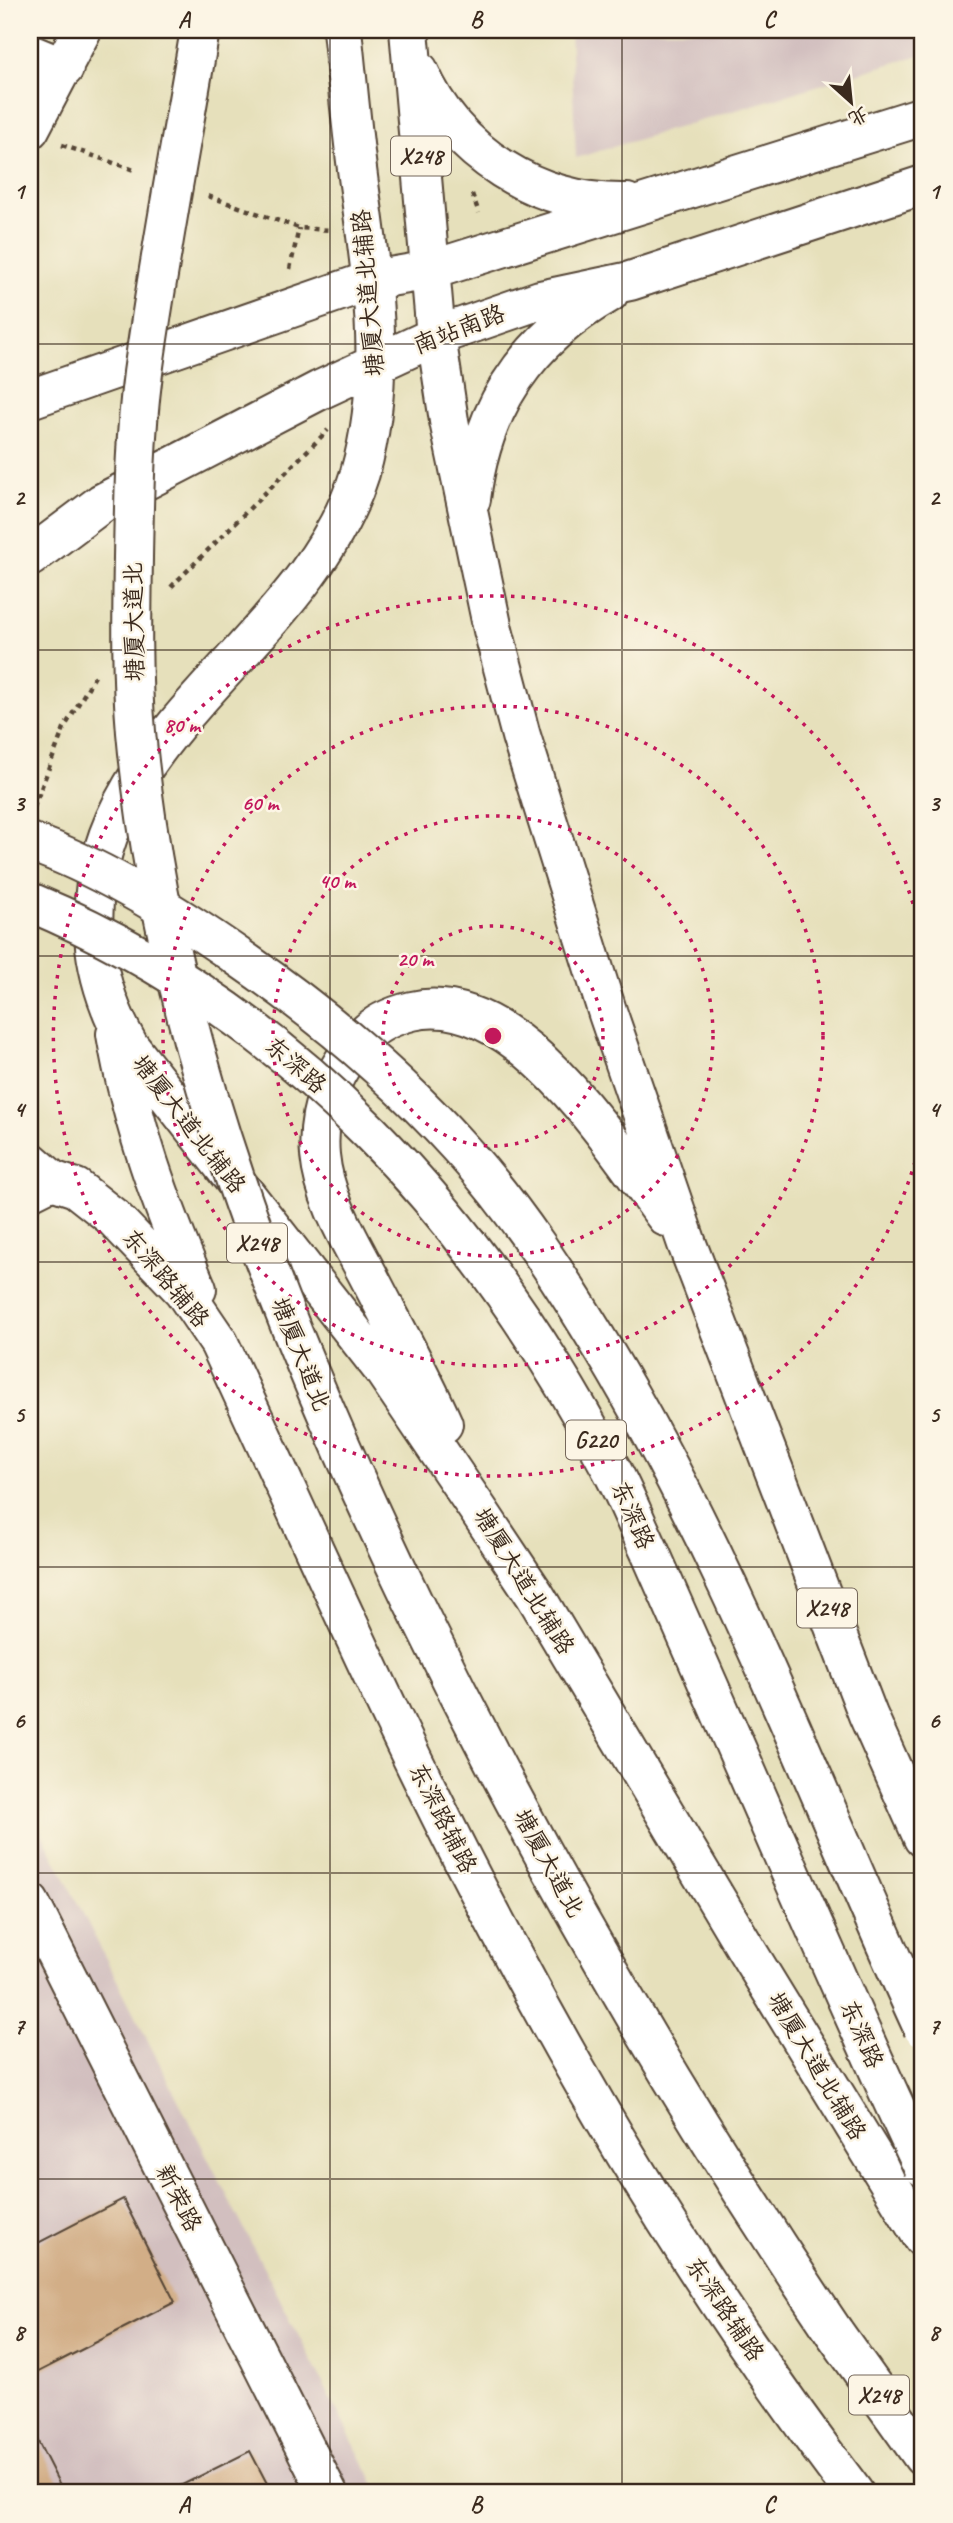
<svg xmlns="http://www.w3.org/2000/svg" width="953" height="2523" font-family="Caveat,'LXGW WenKai TC',sans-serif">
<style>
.industrial{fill:#d2bfbf}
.building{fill:#d2ae87}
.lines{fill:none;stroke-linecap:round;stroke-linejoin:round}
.minor-casing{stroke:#554536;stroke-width:42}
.major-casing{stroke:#554536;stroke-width:42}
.path{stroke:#554536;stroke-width:4.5;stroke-dasharray:5 5;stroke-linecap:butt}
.minor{stroke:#fff;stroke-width:38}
.major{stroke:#fff;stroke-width:38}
.major-bridge-casing{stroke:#554536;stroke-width:42;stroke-linecap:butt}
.highway-bridge-casing{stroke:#554536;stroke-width:42;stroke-linecap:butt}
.major-bridge{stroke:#fff;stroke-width:38}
.highway-bridge{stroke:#fff;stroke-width:38}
.grid{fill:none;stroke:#3b2a1e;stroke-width:2;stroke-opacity:0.55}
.ring{fill:none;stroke:#c2185b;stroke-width:3.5;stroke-dasharray:3.5 7}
.labels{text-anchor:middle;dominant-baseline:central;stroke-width:5;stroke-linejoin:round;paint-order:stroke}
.shield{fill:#fcf5e5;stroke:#75675a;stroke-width:2}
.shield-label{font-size:23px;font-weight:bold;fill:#3b2a1e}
.street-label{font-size:24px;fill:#3b2a1e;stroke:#fcf5e5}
.centre{fill:#c2185b;stroke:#fcf5e5;stroke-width:3.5}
.ring-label{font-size:21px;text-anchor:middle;font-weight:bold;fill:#c2185b;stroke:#fcf5e5;stroke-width:5;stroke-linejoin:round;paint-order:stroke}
.neatline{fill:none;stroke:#3b2a1e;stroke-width:2.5}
.grid-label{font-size:23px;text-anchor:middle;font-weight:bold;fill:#3b2a1e}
</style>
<rect width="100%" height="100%" fill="#fcf5e5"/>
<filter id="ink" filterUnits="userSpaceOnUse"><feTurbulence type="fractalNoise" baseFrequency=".0143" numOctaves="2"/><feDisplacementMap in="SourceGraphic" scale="14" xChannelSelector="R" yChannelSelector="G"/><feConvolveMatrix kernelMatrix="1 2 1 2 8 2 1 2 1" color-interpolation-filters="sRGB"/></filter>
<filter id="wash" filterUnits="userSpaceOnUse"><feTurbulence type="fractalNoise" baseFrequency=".00686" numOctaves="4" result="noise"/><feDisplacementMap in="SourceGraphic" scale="28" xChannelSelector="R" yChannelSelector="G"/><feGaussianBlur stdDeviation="1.57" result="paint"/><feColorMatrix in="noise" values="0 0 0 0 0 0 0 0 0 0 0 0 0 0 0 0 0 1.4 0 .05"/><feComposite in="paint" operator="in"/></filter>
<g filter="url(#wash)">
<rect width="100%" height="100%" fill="#e6e0bb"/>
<!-- industrial -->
<path class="industrial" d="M570,30H923V54L576,158Z
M30,1810L379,2493H30Z"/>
<g id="blocks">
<!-- building -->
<path class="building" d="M123,2199L175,2302L30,2376V2247Z
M30,2426L64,2493H30Z
M250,2451L272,2493H166Z"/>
</g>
</g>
<g filter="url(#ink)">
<use href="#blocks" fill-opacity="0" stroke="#554536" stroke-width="2"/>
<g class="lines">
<defs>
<path id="minor" d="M30,54L64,68
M30,1191L52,1180
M30,1903L328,2493"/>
<path id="major" d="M342,30C348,83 352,137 360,191C373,286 387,378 360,473C308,646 79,738 94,936C97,977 109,1011 129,1046L384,1371L479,1511L535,1595L746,1949L923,2238
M409,30L436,336L449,421L493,630L521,736L608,1014L687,1244L868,1715L923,1838
M419,71C455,154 537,205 627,203
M30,129L82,30
M30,399L372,280L431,270L923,116
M471,499C482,406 528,339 609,293
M30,557L102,503L320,390L436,336L540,300L630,281L923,185
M116,1034C131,1123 162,1206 197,1289
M30,1161L52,1180L76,1188L114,1218L183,1290L219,1343C314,1547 404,1754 511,1952C611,2140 725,2323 854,2493
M443,1424C421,1374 394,1326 369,1277C349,1239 324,1199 320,1155C316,1110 334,1066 365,1035C377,1022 396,1015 412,1011C515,987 613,1146 666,1217
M834,2332L923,2457"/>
</defs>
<!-- minor casing -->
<use href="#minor" class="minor-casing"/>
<!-- major casing -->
<use href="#major" class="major-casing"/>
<!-- path -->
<path class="path" d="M62,145L137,171
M472,194L479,213
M208,196L299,228L330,230
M290,269L299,228
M171,587L328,430
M34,807L64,728L95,676"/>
<!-- minor -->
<use href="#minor" class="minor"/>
<!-- major -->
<use href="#major" class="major"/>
<defs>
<path id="major-bridge" d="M200,30C181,144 159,258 143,373C135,434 134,497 133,558C132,616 131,674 136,732C164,1039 280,1326 413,1602C536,1855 677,2099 834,2332"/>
<path id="highway-bridge" d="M30,842C104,868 180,916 244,961C322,1015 395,1076 459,1147C516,1209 562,1281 606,1354C734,1568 819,1802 923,2028
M30,902C294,1012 477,1216 609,1465C625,1493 636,1523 650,1552C679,1618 708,1684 737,1750C798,1889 858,2029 923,2167"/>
</defs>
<!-- major-bridge casing -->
<use href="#major-bridge" class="major-bridge-casing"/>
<!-- highway-bridge casing -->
<use href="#highway-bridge" class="highway-bridge-casing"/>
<!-- major-bridge -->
<use href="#major-bridge" class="major-bridge"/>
<!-- highway-bridge -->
<use href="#highway-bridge" class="highway-bridge"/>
</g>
</g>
<!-- grid -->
<path class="grid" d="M330,30V2493M622,30V2493M30,344H923M30,650H923M30,956H923M30,1262H923M30,1567H923M30,1873H923M30,2179H923"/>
<!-- distance rings -->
<g class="ring">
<circle cx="493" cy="1036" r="110"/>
<circle cx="493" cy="1036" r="220"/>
<circle cx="493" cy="1036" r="330"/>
<path d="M923 1131A440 440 0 1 1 923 941"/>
</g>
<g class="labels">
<!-- shield labels -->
<g class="shield">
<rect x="391" y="136.5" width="60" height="39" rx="5"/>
<rect x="227" y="1223.5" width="60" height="39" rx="5"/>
<rect x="566" y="1420.5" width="60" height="39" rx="5"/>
<rect x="797" y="1588.5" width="60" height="39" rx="5"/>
<rect x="849" y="2375.5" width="60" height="39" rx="5"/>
</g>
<g class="shield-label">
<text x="421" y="156">X248</text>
<text x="257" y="1243">X248</text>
<text x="596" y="1440">G220</text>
<text x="827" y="1608">X248</text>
<text x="879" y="2395">X248</text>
</g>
<!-- street labels -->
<g class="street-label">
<text transform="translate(368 293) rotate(-95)">塘厦大道北辅路</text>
<text transform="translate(459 329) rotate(-21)">南站南路</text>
<text transform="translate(134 622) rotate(-91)">塘厦大道北</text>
<text transform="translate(296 1065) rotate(41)">东深路</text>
<text transform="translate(189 1124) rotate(52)">塘厦大道北辅路</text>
<text transform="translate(166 1278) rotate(50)">东深路辅路</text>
<text transform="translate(301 1354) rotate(68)">塘厦大道北</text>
<text transform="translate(633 1515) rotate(66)">东深路</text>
<text transform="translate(524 1581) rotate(58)">塘厦大道北辅路</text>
<text transform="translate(443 1818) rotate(63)">东深路辅路</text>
<text transform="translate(549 1863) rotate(61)">塘厦大道北</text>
<text transform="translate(862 2034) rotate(66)">东深路</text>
<text transform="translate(817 2066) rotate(59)">塘厦大道北辅路</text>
<text transform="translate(179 2198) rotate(63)">新荣路</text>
<text transform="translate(725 2309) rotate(56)">东深路辅路</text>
</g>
</g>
<circle cx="493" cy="1036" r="10" class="centre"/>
<g class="ring-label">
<text x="182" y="732">80 m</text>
<text x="260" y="810">60 m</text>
<text x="337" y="888">40 m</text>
<text x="415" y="966">20 m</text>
</g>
<!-- margin -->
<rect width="953" height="2523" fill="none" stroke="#fcf5e5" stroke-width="77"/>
<!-- north arrow -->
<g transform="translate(851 102) rotate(153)" stroke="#fcf5e5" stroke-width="5" paint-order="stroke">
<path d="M0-5L12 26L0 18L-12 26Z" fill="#3b2a1e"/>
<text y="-10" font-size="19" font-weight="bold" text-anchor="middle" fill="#3b2a1e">北</text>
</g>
<rect x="38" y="38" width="876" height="2446" class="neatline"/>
<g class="grid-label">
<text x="184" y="27">A</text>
<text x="476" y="27">B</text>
<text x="769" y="27">C</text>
<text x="19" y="199">1</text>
<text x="934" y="199">1</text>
<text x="19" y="505">2</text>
<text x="934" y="505">2</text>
<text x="19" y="811">3</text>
<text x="934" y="811">3</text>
<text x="19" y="1117">4</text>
<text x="934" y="1117">4</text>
<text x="19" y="1422">5</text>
<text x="934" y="1422">5</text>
<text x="19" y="1728">6</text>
<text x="934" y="1728">6</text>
<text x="19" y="2034">7</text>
<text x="934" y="2034">7</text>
<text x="19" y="2340">8</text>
<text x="934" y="2340">8</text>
<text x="184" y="2512">A</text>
<text x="476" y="2512">B</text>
<text x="769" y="2512">C</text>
</g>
</svg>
